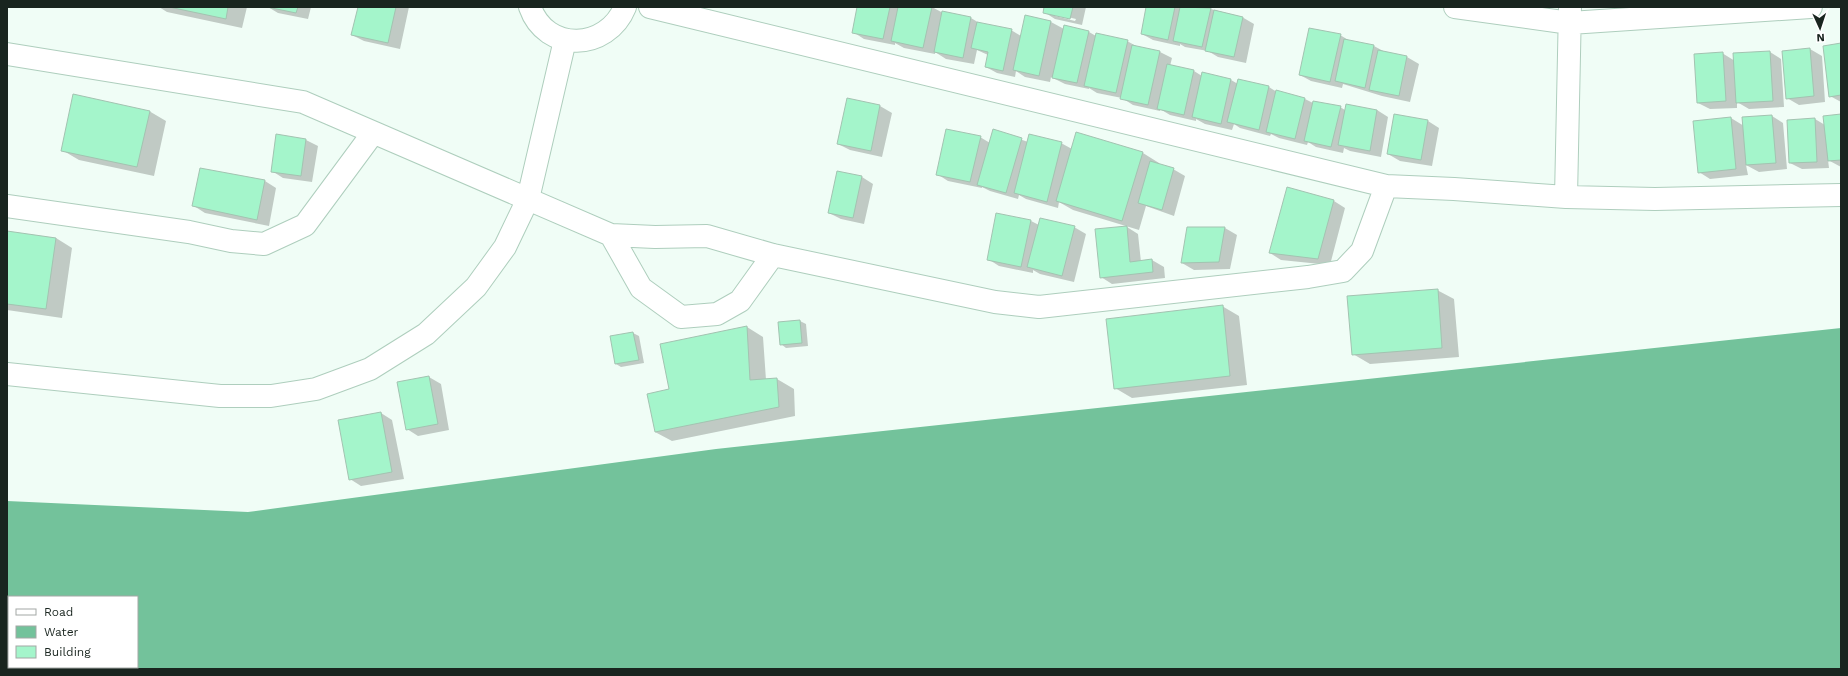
<svg xmlns="http://www.w3.org/2000/svg" width="1848" height="676" font-family="'Work Sans',sans-serif">
<style>
.water{fill:#73c29b;fill-rule:evenodd}
.shadow{fill:#0003;fill-rule:evenodd}
.building{fill:#a4f5cb;stroke:#a3c3b1}
.lines{fill:none;stroke-linecap:round;stroke-linejoin:round}
.minor-casing{stroke:#aecebd;stroke-width:24}
.minor{stroke:#fff;stroke-width:22}
</style>
<rect width="100%" height="100%" fill="#f0fdf6"/>
<!-- water -->
<path class="water" d="M1841,328V669H7V501L248,512L716,449ZM9,597H137V667H9Z"/>
<!-- shadow -->
<path class="shadow" d="M159,7H247L242,28L167,12Z
M268,7H311L308,19L278,13Z
M359,7H409L400,49L364,41L352,35Z
M858,7H932L943,13L971,18L981,24L1011,30L1021,36L1051,22L1064,29V27L1089,32L1096,36L1127,41L1138,47L1160,52L1172,58L1170,66L1194,71L1202,76L1231,80L1238,84L1239,80L1269,87L1277,92L1305,99L1313,103L1340,107L1345,110H1377L1388,117L1381,157L1350,151L1344,148L1343,153L1316,147L1308,142L1307,145L1279,138L1271,134L1270,136L1240,128L1234,124L1232,130L1205,124L1196,119V121L1170,115L1160,109V111L1133,105L1122,98L1097,93L1089,88V89L1065,84L1051,77L1050,82L1025,77L1016,71L1015,77L997,73L986,67L988,55L977,50L974,64L946,59L935,52V54L904,48L895,43V45L864,39L853,32Z
M1045,7H1086L1082,25L1055,19L1044,12ZM1055,14L1076,19L1075,21L1055,16Z
M1147,7H1203L1242,17L1254,24L1246,63L1218,57L1208,51L1185,47L1180,44V46L1153,40L1142,34Z
M1340,35L1350,41L1374,46L1385,52L1407,57L1419,64L1410,102L1382,96L1343,84L1342,88L1311,81L1300,75Z
M1841,44V102L1830,96Z
M1810,49L1822,56L1825,102L1799,105L1787,98Z
M1770,52L1781,59L1784,107L1749,109L1737,102V108L1710,109L1698,103L1722,53L1735,61Z
M848,99L880,106L892,113L882,157L850,150L838,144Z
M149,111L166,121L154,176L79,160L62,150Z
M1841,115V167L1828,160L1829,168L1802,169L1790,163L1815,119L1825,125Z
M1772,116L1783,123L1787,169L1759,172L1746,165L1748,175L1710,179L1699,172L1731,118L1744,126Z
M1428,121L1439,128L1432,166L1400,161L1388,154Z
M994,130L1028,142L1061,143L1072,149L1143,153L1159,163V165L1173,169L1185,176L1174,216L1146,206L1139,230L1073,210L1059,202L1058,208L1026,199L1019,195L1018,199L990,191L982,187V188L948,181L937,174L980,137L990,143Z
M277,135L306,140L318,146L312,182L283,178L272,171Z
M201,169L265,181L276,188L269,226L205,213L194,206Z
M862,177L873,184L864,224L841,219L829,213Z
M1288,188L1334,201L1345,208L1330,265L1281,260L1270,253Z
M997,214L1031,221L1039,225L1074,227L1086,234L1074,282L1040,274L1033,270V273L999,266L988,259Z
M1127,227L1138,234L1141,262L1152,260L1164,267L1165,278L1112,284L1101,277Z
M1188,228H1225L1237,235L1230,269L1194,270L1182,263Z
M7,232L56,238L72,248L62,318L7,310Z
M1437,290L1454,299L1459,357L1370,364L1353,354Z
M1222,306L1239,316L1247,385L1132,398L1115,388Z
M800,321L806,324L808,346L786,348L781,344Z
M747,327L763,337L766,380L777,379L794,389L795,416L672,441L655,432L671,390Z
M633,333L639,336L644,363L621,367L616,364Z
M429,377L441,384L449,430L418,436L407,429Z
M381,413L392,420L404,479L361,486L350,479Z"/>
<!-- building -->
<path class="building" d="M169,7H228L226,19Z
M267,7H298L296,13Z
M358,7H396L388,43L351,35Z
M857,7H890L883,39L852,33Z
M898,7H932L923,48L891,41Z
M1044,7H1073L1070,19L1043,13Z
M1146,7H1175L1168,40L1141,34Z
M1180,7L1211,8L1202,47L1173,41Z
M1214,10L1243,17L1234,57L1205,51Z
M942,11L971,17L963,58L934,52Z
M1025,15L1051,21L1039,76L1013,70Z
M977,22L1012,29L1003,71L985,67L988,52L971,48Z
M1064,25L1089,31L1077,83L1052,78Z
M1309,28L1341,34L1330,82L1299,75Z
M1096,33L1128,40L1116,93L1084,86Z
M1344,39L1374,45L1365,88L1335,81Z
M1841,43V95L1829,97L1823,46Z
M1132,45L1160,51L1148,105L1120,99Z
M1810,48L1814,96L1786,99L1782,51Z
M1378,50L1407,56L1399,96L1369,90Z
M1770,51L1773,101L1736,103L1733,53Z
M1723,52L1726,101L1697,103L1694,54Z
M1167,64L1194,70L1184,115L1157,109Z
M1202,72L1231,79L1221,124L1192,117Z
M1238,79L1269,86L1259,130L1227,122Z
M1276,90L1305,98L1295,139L1266,132Z
M73,94L150,111L137,167L61,151Z
M847,98L880,105L871,151L837,144Z
M1313,101L1341,106L1331,147L1304,141Z
M1346,104L1377,110L1370,151L1338,145Z
M1394,114L1428,120L1421,160L1387,154Z
M1841,114V160L1828,161L1823,116Z
M1772,115L1776,163L1746,165L1742,117Z
M1731,117L1736,169L1698,173L1693,121Z
M1815,118L1817,162L1789,163L1787,120Z
M946,129L981,136L970,182L936,175Z
M993,129L1022,138L1006,193L977,185Z
M1076,132L1143,152L1122,221L1056,201Z
M276,134L306,139L301,176L271,172Z
M1029,134L1062,142L1047,202L1014,193Z
M1150,161L1174,168L1162,210L1138,203Z
M200,168L265,180L257,220L192,206Z
M837,171L862,176L853,218L828,213Z
M1287,187L1334,200L1318,259L1269,253Z
M996,213L1031,220L1021,267L987,260Z
M1040,218L1075,226L1062,276L1027,267Z
M1127,226L1130,262L1152,259L1153,272L1100,278L1095,229Z
M1187,227H1225L1219,262L1181,263Z
M7,231L56,238L46,309L7,304Z
M1438,289L1442,348L1352,355L1347,296Z
M1223,305L1230,376L1114,389L1106,319Z
M800,320L802,343L780,345L778,322Z
M747,326L750,380L777,378L779,407L655,432L647,394L669,389L660,344Z
M633,332L639,360L615,364L610,336Z
M429,376L438,424L406,430L397,382Z
M381,412L392,472L349,480L338,420Z"/>
<g class="lines">
<defs>
<path id="minor" d="M530,7C546,53 607,51 625,7
M650,7L1386,186L1454,189L1566,197L1655,199L1841,195
M1455,7L1570,23L1811,7
M7,54L303,102L611,235L655,237L707,236L773,255L995,302L1039,307L1308,277L1343,271L1362,251L1386,186
M1566,197L1570,7
M7,206L189,232L231,241L264,244L305,225L373,133
M611,235L641,288L681,317L717,314L740,301L773,255
M7,374L220,396H271L316,389L370,369L426,334L476,287L505,247L528,199L565,40"/>
</defs>
<!-- minor casing -->
<use href="#minor" class="minor-casing"/>
<!-- minor -->
<use href="#minor" class="minor"/>
</g>
<!-- border -->
<rect width="1848" height="676" fill="none" stroke="#19251f" stroke-width="16"/>
<!-- legend -->
<rect x="8" y="596" width="130" height="72" fill="#ffffff" stroke="#a3a8a5"/>
<rect x="16" y="609" width="20" height="6" fill="#ffffff" stroke="#a3a8a5"/>
<text x="44" y="616" font-size="12" fill="#19251f">Road</text>
<rect x="16" y="626" width="20" height="12" fill="#73c29b" stroke="#a3a8a5"/>
<text x="44" y="636" font-size="12" fill="#19251f">Water</text>
<rect x="16" y="646" width="20" height="12" fill="#a4f5cb" stroke="#a3a8a5"/>
<text x="44" y="656" font-size="12" fill="#19251f">Building</text>
<!-- north arrow -->
<g transform="translate(1820 28) rotate(177)" stroke="#ffffff" stroke-width="3" paint-order="stroke">
<path d="M0-3L7 15L0 10L-7 15Z" fill="#19251f"/>
<text y="-6" font-size="11" font-weight="bold" text-anchor="middle" fill="#19251f">N</text>
</g>
</svg>
